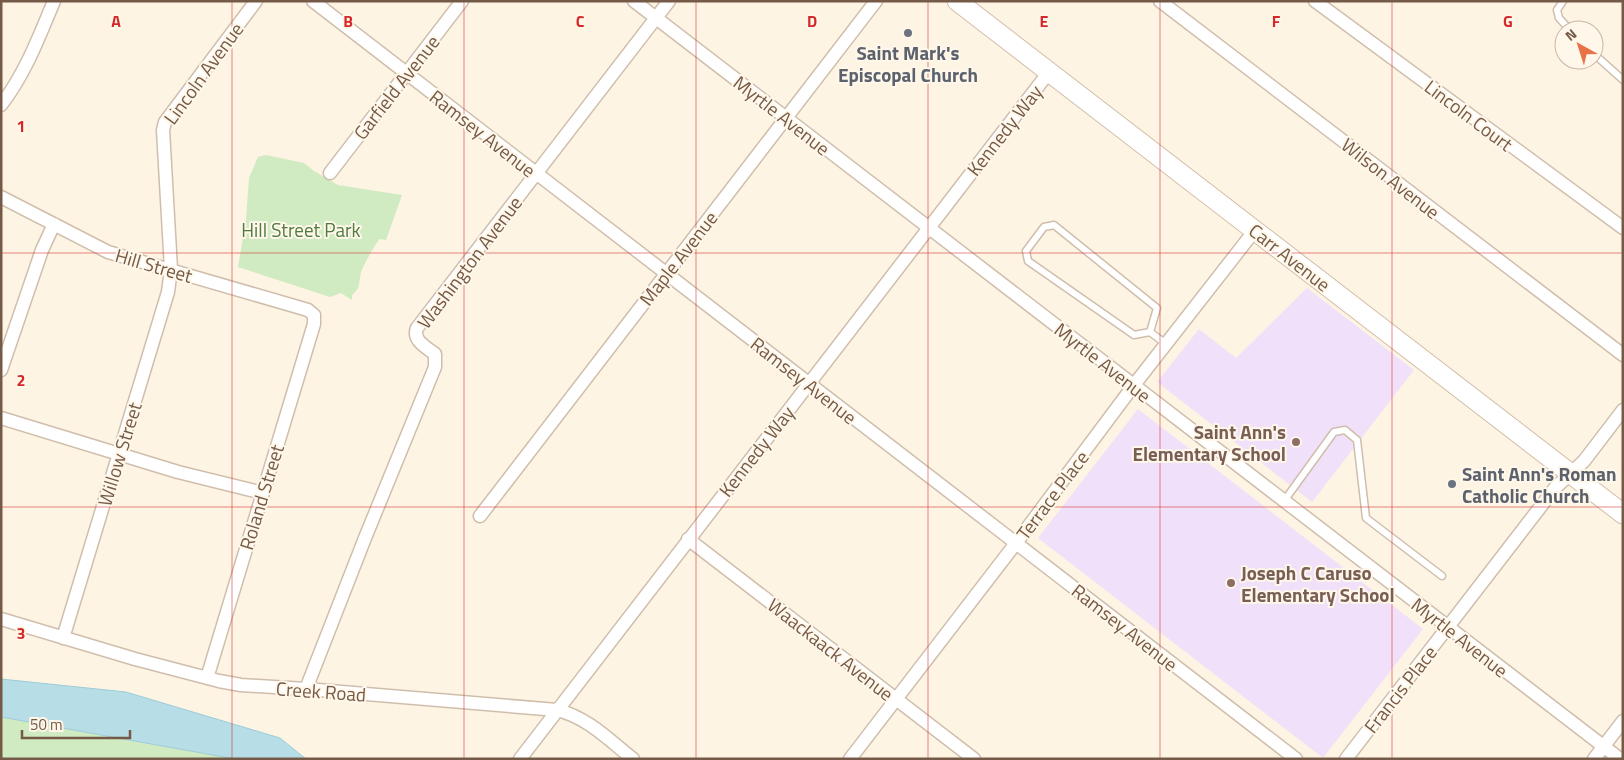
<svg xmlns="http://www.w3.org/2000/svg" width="1624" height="760" font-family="'Titillium Web',sans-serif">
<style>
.education{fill:#f1e0f9}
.green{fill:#d0eac1}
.water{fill:#b7dde6;stroke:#9dcdd8}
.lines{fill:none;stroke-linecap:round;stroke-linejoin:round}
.lane-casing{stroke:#d0beac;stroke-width:9}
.street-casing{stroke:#d0beac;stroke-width:15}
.secondary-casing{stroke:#d3bea9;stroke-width:21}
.lane{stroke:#fff;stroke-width:6}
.street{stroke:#fff;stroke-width:12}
.secondary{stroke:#fff;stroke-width:19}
.grid{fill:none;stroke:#d62828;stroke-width:1;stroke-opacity:0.55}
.worship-dot{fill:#6b7280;stroke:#fff7e9;stroke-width:2}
.education-dot{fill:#8d6e63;stroke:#fff7e9;stroke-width:2}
.labels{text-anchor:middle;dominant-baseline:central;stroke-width:4;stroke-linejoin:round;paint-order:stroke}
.worship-label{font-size:19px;font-weight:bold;fill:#5b616d;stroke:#fff7e9}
.street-label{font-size:19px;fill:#755a48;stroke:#fff7e9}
.park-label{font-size:19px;fill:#4f7b40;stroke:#fff7e9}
.education-label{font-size:19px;font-weight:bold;fill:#785e54;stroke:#fff7e9;text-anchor:end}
.grid-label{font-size:16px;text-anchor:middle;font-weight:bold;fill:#d62828;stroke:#fff7e9;stroke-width:4;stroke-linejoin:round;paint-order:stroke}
</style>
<rect width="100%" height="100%" fill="#fdf4e3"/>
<!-- education -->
<path class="education" d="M1307,288L1414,370L1312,502L1157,382L1199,329L1236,358Z
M1138,409L1423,629L1323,758L1038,538Z"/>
<!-- green -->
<path class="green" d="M266,155L304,163L314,171L338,185L402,195L386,240L380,239C377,241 364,264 362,270C358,279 362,288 352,295V300L341,293L330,297L238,267L246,220L249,178L258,157Z
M1,717L235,759H1Z"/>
<!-- water -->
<path class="water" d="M1,679L126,692L280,738L306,759H235L1,717Z"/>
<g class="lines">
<defs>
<path id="lane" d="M1563,1L1557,10L1559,18L1570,30
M1594,54L1623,80
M1054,225L1157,308L1150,332L1134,335L1028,261L1026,251L1044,227Z
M1150,332L1166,344
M1284,501L1334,432L1345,430L1357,440L1366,518L1442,576"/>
<path id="street" d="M313,1L1296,759
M634,1L1620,759
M1160,1L1623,355
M1315,1L1623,228
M1,105C25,74 39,37 54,1
M330,173L462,1
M1,197L108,252L308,310L314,315V324L207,678
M1,370L42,250L54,224
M1,418L178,472L263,493
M480,516L876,1
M688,539L974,759
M1,619L135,659L219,681L241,685L306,689L557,710C587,717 609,740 633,759
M63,638L168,292L171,269L163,130L165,122L256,1
M306,689L365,538L435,367V354C426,347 412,340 417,328L669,1
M520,759L1049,72
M850,759L1016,543L1134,385L1255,230
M1346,759L1555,488L1584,461L1623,410
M1594,759L1623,721"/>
<path id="secondary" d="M957,1L1623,514"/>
</defs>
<!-- lane casing -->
<use href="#lane" class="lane-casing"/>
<!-- street casing -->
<use href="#street" class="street-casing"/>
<!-- secondary casing -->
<use href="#secondary" class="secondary-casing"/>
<!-- lane -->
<use href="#lane" class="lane"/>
<!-- street -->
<use href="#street" class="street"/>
<!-- secondary -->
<use href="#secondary" class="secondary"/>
</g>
<!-- grid -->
<path class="grid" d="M232,1V759M464,1V759M696,1V759M928,1V759M1160,1V759M1392,1V759M1,253H1623M1,507H1623"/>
<!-- markers -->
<g class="worship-dot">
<circle cx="908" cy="33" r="5"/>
<circle cx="1452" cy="484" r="5"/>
</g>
<g class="education-dot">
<circle cx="1296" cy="442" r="5"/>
<circle cx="1231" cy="583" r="5"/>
</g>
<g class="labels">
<!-- worship labels -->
<g class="worship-label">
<text x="908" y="52">Saint Mark's<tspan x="908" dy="22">Episcopal Church</tspan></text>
<text x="1462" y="473" text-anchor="start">Saint Ann's Roman<tspan x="1462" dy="22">Catholic Church</tspan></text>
</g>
<!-- street labels -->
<g class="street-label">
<text transform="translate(203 73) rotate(-54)">Lincoln Avenue</text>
<text transform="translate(396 87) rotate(-52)">Garfield Avenue</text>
<text transform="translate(782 115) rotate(38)">Myrtle Avenue</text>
<text transform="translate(1469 115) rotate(37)">Lincoln Court</text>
<text transform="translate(1004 130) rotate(-52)">Kennedy Way</text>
<text transform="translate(483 133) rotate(38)">Ramsey Avenue</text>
<text transform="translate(1391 178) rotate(38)">Wilson Avenue</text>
<text transform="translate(1290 257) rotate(38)">Carr Avenue</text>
<text transform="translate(678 258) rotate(-52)">Maple Avenue</text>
<text transform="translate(469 262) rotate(-53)">Washington Avenue</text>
<text transform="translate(154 265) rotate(16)">Hill Street</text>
<text transform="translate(1103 362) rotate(38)">Myrtle Avenue</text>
<text transform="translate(804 380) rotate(38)">Ramsey Avenue</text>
<text transform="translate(756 451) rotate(-52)">Kennedy Way</text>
<text transform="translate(119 454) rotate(-73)">Willow Street</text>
<text transform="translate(1052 495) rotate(-53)">Terrace Place</text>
<text transform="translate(261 497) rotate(-73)">Roland Street</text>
<text transform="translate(1125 627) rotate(38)">Ramsey Avenue</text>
<text transform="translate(1460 637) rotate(38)">Myrtle Avenue</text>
<text transform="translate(831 649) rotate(38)">Waackaack Avenue</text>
<text transform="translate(1400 689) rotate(-52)">Francis Place</text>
<text transform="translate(321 691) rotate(4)">Creek Road</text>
</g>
<!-- park labels -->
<g class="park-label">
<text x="301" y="229">Hill Street Park</text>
</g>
<!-- education labels -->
<g class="education-label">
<text x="1286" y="431">Saint Ann's<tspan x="1286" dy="22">Elementary School</tspan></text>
<text x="1241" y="572" text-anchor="start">Joseph C Caruso<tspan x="1241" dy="22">Elementary School</tspan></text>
</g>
</g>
<g class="grid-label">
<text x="116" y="27">A</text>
<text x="348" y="27">B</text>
<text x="580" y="27">C</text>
<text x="812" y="27">D</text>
<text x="1044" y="27">E</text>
<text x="1276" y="27">F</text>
<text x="1508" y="27">G</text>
<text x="21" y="132">1</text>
<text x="21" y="386">2</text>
<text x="21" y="639">3</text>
</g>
<!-- border -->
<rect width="1624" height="760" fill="none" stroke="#755a48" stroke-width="5"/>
<!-- north arrow -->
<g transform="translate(1579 45) rotate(321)"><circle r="24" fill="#fff7e9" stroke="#c8b8a9"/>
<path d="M0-4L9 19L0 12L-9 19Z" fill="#e97146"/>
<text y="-8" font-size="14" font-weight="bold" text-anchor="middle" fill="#755a48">N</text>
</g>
<!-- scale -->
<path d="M22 730v8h108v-8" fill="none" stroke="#755a48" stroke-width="2.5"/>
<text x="30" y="730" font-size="15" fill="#755a48" stroke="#fff7e9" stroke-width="4" paint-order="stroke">50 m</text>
</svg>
